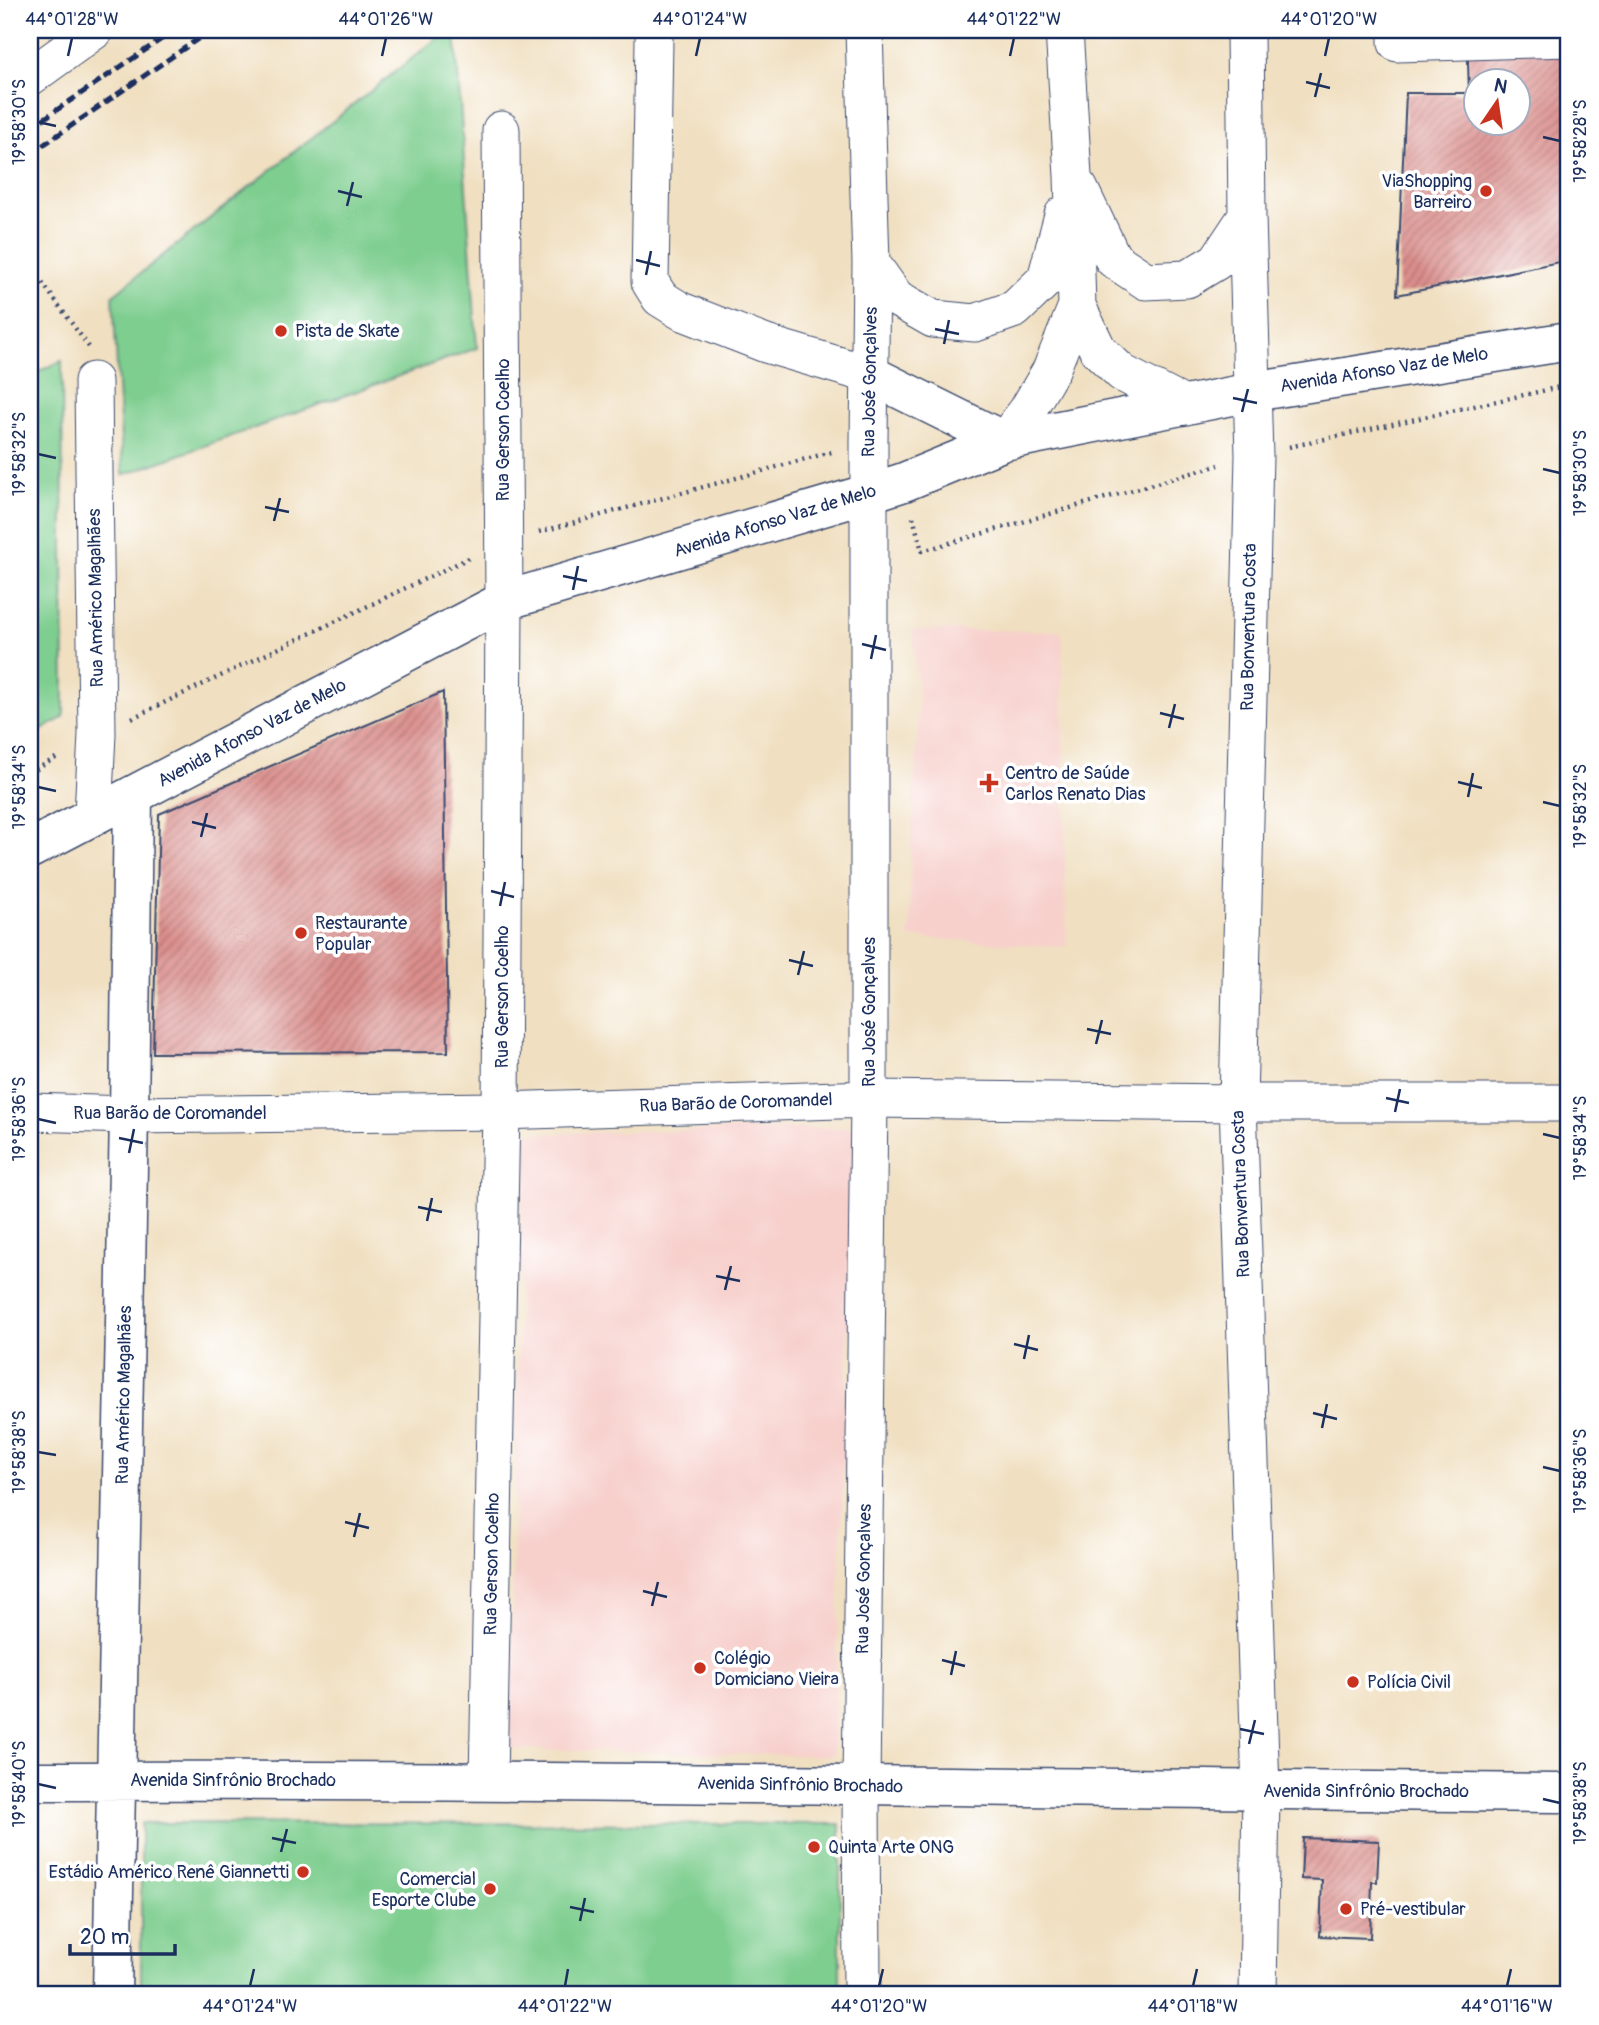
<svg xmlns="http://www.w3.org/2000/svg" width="1599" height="2025" font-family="Pangolin,sans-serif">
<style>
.built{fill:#f7d0cc}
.green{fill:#7ece8f;stroke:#4c7e76;stroke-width:2}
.building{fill:url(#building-hatch);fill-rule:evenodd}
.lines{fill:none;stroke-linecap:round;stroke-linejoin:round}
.minor-casing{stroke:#3b496d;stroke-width:39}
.major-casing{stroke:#3b496d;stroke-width:41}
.path{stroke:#3b496d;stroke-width:4.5;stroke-dasharray:2 5;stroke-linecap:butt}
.minor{stroke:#fff;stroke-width:37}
.major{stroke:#fff;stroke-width:38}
.rail{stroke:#1b2f5e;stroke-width:5;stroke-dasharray:10 5;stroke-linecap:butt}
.ticks{fill:none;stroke:#1b2f5e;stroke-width:2.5}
.poi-dot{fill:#c8321e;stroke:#fff;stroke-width:2.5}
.labels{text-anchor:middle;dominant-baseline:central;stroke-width:7;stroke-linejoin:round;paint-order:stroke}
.poi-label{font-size:18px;fill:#1b2f5e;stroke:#fff;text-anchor:start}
.street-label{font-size:18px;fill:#1b2f5e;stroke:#fff}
.neatline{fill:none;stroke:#1b2f5e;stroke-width:2.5}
.ticks-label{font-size:18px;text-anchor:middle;fill:#1b2f5e}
</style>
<defs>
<pattern id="building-hatch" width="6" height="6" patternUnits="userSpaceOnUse" patternTransform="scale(1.75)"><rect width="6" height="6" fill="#db8e8b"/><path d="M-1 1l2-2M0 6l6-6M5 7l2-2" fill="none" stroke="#b17475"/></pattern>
</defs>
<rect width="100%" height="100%" fill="#fff"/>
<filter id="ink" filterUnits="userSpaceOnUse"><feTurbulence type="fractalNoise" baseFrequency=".0143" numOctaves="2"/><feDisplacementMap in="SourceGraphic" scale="14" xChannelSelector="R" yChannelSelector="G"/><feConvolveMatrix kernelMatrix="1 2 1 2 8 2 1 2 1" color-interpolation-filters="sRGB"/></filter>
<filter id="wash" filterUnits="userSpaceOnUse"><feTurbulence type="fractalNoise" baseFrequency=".00686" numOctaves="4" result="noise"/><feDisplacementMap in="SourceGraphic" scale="28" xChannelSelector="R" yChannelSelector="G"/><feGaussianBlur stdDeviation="1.57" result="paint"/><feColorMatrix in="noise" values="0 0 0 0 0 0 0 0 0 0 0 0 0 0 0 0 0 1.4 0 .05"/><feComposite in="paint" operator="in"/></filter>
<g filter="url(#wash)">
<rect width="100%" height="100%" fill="#f0dfc0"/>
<!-- built -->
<path class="built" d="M913,630L1062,631L1066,947L907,937L910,929V859L919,706Z
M856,1127L833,1756L509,1749L523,1134Z"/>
<!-- green -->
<path class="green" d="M448,30H455L477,348L123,475L113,295Z
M62,361L64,717L30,737V375Z
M141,1823L840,1824V1995H141Z"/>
<g id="blocks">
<!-- building -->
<path class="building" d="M1467,30H1569V260L1397,295L1406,93H1469ZM1476,80H1518V122H1476Z
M443,692L448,1052L153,1053L159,814Z
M1303,1838L1379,1841L1377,1882H1372L1370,1938L1320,1936L1322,1880L1301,1879Z"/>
</g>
</g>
<g filter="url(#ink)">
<use href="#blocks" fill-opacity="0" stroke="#3b496d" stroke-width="2"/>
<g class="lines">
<defs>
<path id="minor" d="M1064,30L1073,176L1077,306L1098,350L1122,373L1186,406
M1245,30L1247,216L1254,455L1238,1103L1261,1790L1258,1995
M1397,30V43L1569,38
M654,39L650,282L660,298L681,311L766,344L871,375
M30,77L95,30
M1079,188L1113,259L1146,281L1187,279L1217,261L1247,216
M871,263L896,298L933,319L975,323L1015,309L1046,279L1063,215
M1004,441L1027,411L1051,370L1077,306
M93,815L97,734L93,381
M30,1112L129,1115L501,1111L869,1099L1238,1103H1569
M488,1780L501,1111L504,601L501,130
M862,1995L861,1786L869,1099V442L871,263L864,30"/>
<path id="major" d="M871,375L1004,441
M30,849L504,601L870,493L904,482L1004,441L1252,392L1569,341
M30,1781C543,1779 1056,1788 1569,1793
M112,1995L129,1115L133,795"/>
</defs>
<!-- minor casing -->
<use href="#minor" class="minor-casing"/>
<!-- major casing -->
<use href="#major" class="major-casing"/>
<!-- path -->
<path class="path" d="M30,266L89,347
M1289,447L1569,385
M913,517L922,551L1219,465
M539,532L835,451
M132,718L469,558
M30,773L59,756"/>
<!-- minor -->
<use href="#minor" class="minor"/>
<!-- major -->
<use href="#major" class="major"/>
<!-- rail -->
<path class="rail" d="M30,128L175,30
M30,154L211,30"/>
</g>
</g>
<!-- ticks -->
<path class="ticks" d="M68,56L72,38M382,56L386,38M696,56L700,38M1010,56L1014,38M1325,56L1329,38M1306,82L1330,88M1315,97L1321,73M38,122L56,126M1543,137L1560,141M338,191L362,197M347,206L353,182M636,260L660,266M646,275L651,251M935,329L959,334M944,344L949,320M1233,398L1257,403M1242,412L1248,389M38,454L56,458M1543,469L1560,473M265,507L289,512M274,521L280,498M563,576L587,581M573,590L578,566M862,644L886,650M871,659L876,635M1160,713L1184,719M1169,728L1175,704M1458,782L1482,788M38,787L56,791M1468,797L1473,773M1543,802L1560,806M192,822L216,828M201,837L207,813M491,891L514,897M500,906L505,882M789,960L813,966M798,975L804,951M1087,1029L1111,1034M1096,1044L1102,1020M1386,1098L1409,1103M1395,1112L1400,1089M38,1119L56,1123M1543,1134L1560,1138M119,1138L143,1143M129,1153L134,1129M418,1207L442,1212M427,1221L432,1198M716,1276L740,1281M725,1290L731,1266M1014,1344L1038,1350M1024,1359L1029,1335M1313,1413L1337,1419M1322,1428L1327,1404M38,1452L56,1455M1543,1467L1560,1471M345,1522L369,1528M354,1537L360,1513M643,1591L667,1597M652,1606L658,1582M942,1660L965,1666M951,1675L956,1651M1240,1729L1264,1734M1249,1744L1255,1720M38,1784L56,1788M1543,1799L1560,1803M272,1838L296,1843M281,1852L287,1829M570,1907L594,1912M580,1921L585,1898M250,1986L254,1969M565,1986L568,1969M879,1986L883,1969M1193,1986L1197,1969M1507,1986L1511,1969"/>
<!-- markers -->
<g class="poi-dot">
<circle cx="1486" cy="191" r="7"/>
<circle cx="281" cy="331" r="7"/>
<path d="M985.5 772.5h7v7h7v7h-7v7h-7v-7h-7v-7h7z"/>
<circle cx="301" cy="933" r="7"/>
<circle cx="700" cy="1668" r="7"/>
<circle cx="1353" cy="1682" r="7"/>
<circle cx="814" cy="1847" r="7"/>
<circle cx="303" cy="1872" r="7"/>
<circle cx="490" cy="1889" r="7"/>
<circle cx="1346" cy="1909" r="7"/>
</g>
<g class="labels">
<!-- poi labels -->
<g class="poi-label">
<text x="1472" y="181" text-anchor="end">ViaShopping<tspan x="1472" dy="21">Barreiro</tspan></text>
<text x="295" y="331">Pista de Skate</text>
<text x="1005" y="773">Centro de Saúde<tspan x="1005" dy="21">Carlos Renato Dias</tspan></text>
<text x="315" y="923">Restaurante<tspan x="315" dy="21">Popular</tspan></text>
<text x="714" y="1658">Colégio<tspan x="714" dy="21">Domiciano Vieira</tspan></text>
<text x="1367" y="1682">Polícia Civil</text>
<text x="828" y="1847">Quinta Arte ONG</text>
<text x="289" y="1872" text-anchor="end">Estádio Américo Renê Giannetti</text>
<text x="476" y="1879" text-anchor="end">Comercial<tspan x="476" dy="21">Esporte Clube</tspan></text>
<text x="1360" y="1909">Pré-vestibular</text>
</g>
<!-- street labels -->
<g class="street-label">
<text transform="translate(1384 370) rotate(-9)">Avenida Afonso Vaz de Melo</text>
<text transform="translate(870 382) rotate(-89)">Rua José Gonçalves</text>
<text transform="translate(503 430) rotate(-90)">Rua Gerson Coelho</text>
<text transform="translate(775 521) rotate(-17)">Avenida Afonso Vaz de Melo</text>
<text transform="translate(96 598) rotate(-91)">Rua Américo Magalhães</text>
<text transform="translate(1249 627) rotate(-89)">Rua Bonventura Costa</text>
<text transform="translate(252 733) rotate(-28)">Avenida Afonso Vaz de Melo</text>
<text transform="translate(502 997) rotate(-90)">Rua Gerson Coelho</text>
<text transform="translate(869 1012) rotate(-90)">Rua José Gonçalves</text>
<text transform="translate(736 1103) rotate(-2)">Rua Barão de Coromandel</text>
<text x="170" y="1113">Rua Barão de Coromandel</text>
<text transform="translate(1241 1194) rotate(-92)">Rua Bonventura Costa</text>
<text transform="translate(124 1395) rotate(-89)">Rua Américo Magalhães</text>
<text transform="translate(492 1564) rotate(-89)">Rua Gerson Coelho</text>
<text transform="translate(864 1579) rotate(-89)">Rua José Gonçalves</text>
<text x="233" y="1780">Avenida Sinfrônio Brochado</text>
<text transform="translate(800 1785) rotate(1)">Avenida Sinfrônio Brochado</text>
<text x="1366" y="1791">Avenida Sinfrônio Brochado</text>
</g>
</g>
<!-- margin -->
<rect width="1599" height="2025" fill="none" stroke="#fff" stroke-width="77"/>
<!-- north arrow -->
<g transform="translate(1497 102) rotate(13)"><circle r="33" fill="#ffffff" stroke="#a4acbf" stroke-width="2"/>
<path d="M0-5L12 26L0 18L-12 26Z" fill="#c8321e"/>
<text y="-10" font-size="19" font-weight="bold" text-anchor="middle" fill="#1b2f5e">N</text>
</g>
<!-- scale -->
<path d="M70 1944v10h105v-10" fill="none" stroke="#1b2f5e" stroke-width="3.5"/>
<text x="80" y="1944" font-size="21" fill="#1b2f5e" stroke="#ffffff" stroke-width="5" paint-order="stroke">20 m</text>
<rect x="38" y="38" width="1522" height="1948" class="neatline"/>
<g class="ticks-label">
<text x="72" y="25">44°01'28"W</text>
<text x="386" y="25">44°01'26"W</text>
<text x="700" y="25">44°01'24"W</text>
<text x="1014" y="25">44°01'22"W</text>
<text x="1329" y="25">44°01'20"W</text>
<text transform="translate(19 122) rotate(-90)" y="6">19°58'30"S</text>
<text transform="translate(1580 141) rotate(-90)" y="6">19°58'28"S</text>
<text transform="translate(19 454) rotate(-90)" y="6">19°58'32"S</text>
<text transform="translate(1580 473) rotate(-90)" y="6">19°58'30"S</text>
<text transform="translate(19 787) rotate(-90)" y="6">19°58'34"S</text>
<text transform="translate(1580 806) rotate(-90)" y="6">19°58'32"S</text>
<text transform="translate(19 1119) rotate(-90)" y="6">19°58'36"S</text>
<text transform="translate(1580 1138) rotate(-90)" y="6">19°58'34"S</text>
<text transform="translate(19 1452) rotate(-90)" y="6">19°58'38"S</text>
<text transform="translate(1580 1471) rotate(-90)" y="6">19°58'36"S</text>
<text transform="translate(19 1784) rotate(-90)" y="6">19°58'40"S</text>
<text transform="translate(1580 1803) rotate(-90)" y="6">19°58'38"S</text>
<text x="250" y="2012">44°01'24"W</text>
<text x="565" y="2012">44°01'22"W</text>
<text x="879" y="2012">44°01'20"W</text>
<text x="1193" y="2012">44°01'18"W</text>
<text x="1507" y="2012">44°01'16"W</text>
</g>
</svg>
